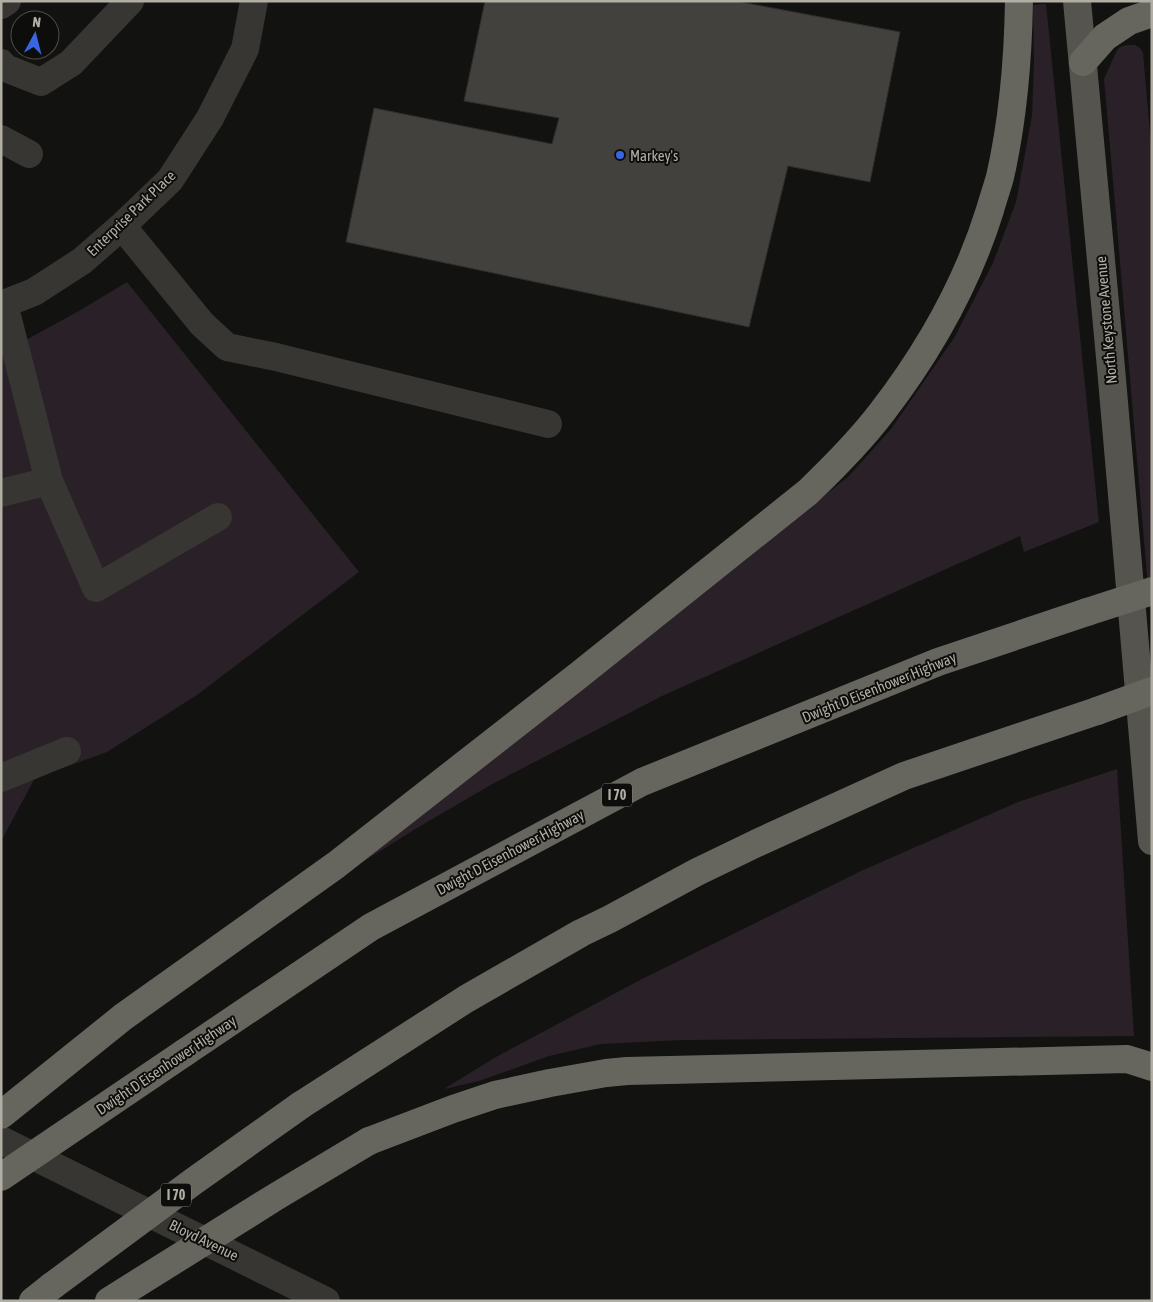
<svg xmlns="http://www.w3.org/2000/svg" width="1153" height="1302" font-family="'Asap Condensed',sans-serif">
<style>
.green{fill:#292127}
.building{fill:#42413d;stroke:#2e2e2b}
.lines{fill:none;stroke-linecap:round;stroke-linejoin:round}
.minor{stroke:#373632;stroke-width:28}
.major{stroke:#56544e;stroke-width:28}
.highway{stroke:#67665e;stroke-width:28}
.highway-bridge{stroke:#67665e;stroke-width:28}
.poi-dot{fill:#3866e3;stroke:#0d0d0c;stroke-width:2}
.labels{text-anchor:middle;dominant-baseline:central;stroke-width:4;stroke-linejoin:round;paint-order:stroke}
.shield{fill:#0d0d0c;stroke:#807e76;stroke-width:1}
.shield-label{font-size:14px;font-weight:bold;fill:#b2aea3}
.poi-label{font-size:15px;fill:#b2aea3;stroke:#0d0d0c;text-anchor:start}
.street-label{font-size:15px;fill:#b2aea3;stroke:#0d0d0c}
</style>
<rect width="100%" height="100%" fill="#121211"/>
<!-- green -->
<path class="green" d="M1046,4L1099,522L1024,552L1020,536L662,696L494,783L417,828L345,873L662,626L849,476L891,429L954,338L993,263L1016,202L1032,116L1034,61L1033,5Z
M1126,45H1135L1140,48L1143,53L1152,156V634L1115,204L1104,79L1117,50L1120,47Z
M127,282L359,572L197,695L107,752L35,778L1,841V348L24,341L79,311Z
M1117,769L1134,1036L682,1040L601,1044L549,1056L479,1081L444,1089L496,1057L640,980L861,871L1018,802Z"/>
<!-- building -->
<path class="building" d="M485,1H736L900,32L870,182L788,166L749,327L346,242L374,108L552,144L559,118L464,101Z"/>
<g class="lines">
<!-- minor -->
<path class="minor" d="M1,5L7,1
M1,63L5,68L41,82L71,63L130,1
M1,139L29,154
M122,226L202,324L227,347L276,357L548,424
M4,304L49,481L96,588L218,517
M1,305L34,292L82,261L122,226L170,180L210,118L245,49L254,1
M1,493L49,481
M1,778L67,751
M1,1140L326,1301"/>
<!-- major -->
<path class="major" d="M1077,1L1111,368L1152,841"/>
<!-- highway -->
<path class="highway" d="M1083,62L1105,37L1129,21L1152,13
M184,1053L371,927L642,782L938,662L1087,612
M301,1105L466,999L581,933L610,919L697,872L757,843L904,776L1097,711
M1,1115L123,1017L336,865L579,675L808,492C834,467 860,441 882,412C929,351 967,284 990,210C993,199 997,188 1000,177C1013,120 1018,60 1019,1
M369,1141L453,1109L495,1095L550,1083L606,1073L627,1071L1127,1059L1152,1067
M33,1301L52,1286"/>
<!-- highway-bridge -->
<path class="highway-bridge" d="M1087,612L1152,591
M1097,711L1152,691
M1,1177L184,1053
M52,1286L194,1181L301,1105
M109,1301L277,1196L369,1141"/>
</g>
<!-- markers -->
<circle class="poi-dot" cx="620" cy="155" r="5"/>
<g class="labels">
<!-- shield labels -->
<g class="shield">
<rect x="602" y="783.5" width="30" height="23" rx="4"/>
<rect x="161" y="1183.5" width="30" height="23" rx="4"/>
</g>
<g class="shield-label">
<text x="617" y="795">I 70</text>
<text x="176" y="1195">I 70</text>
</g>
<!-- poi labels -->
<g class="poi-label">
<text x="630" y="155">Markey's</text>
</g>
<!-- street labels -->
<g class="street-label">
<text transform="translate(131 213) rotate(-44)">Enterprise Park Place</text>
<text transform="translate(1106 320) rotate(-95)">North Keystone Avenue</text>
<text transform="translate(879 687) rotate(-22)">Dwight D Eisenhower Highway</text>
<text transform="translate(510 852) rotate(-28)">Dwight D Eisenhower Highway</text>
<text transform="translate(166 1065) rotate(-34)">Dwight D Eisenhower Highway</text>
<text transform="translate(204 1240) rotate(26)">Bloyd Avenue</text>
</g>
</g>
<!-- border -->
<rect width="1153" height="1302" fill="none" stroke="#b2aea3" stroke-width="5"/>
<!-- north arrow -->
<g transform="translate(35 35) rotate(7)"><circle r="24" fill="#0d0d0c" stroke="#4f4d48"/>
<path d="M0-4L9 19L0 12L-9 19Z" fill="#3866e3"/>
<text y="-8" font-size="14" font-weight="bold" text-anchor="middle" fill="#b2aea3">N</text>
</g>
</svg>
